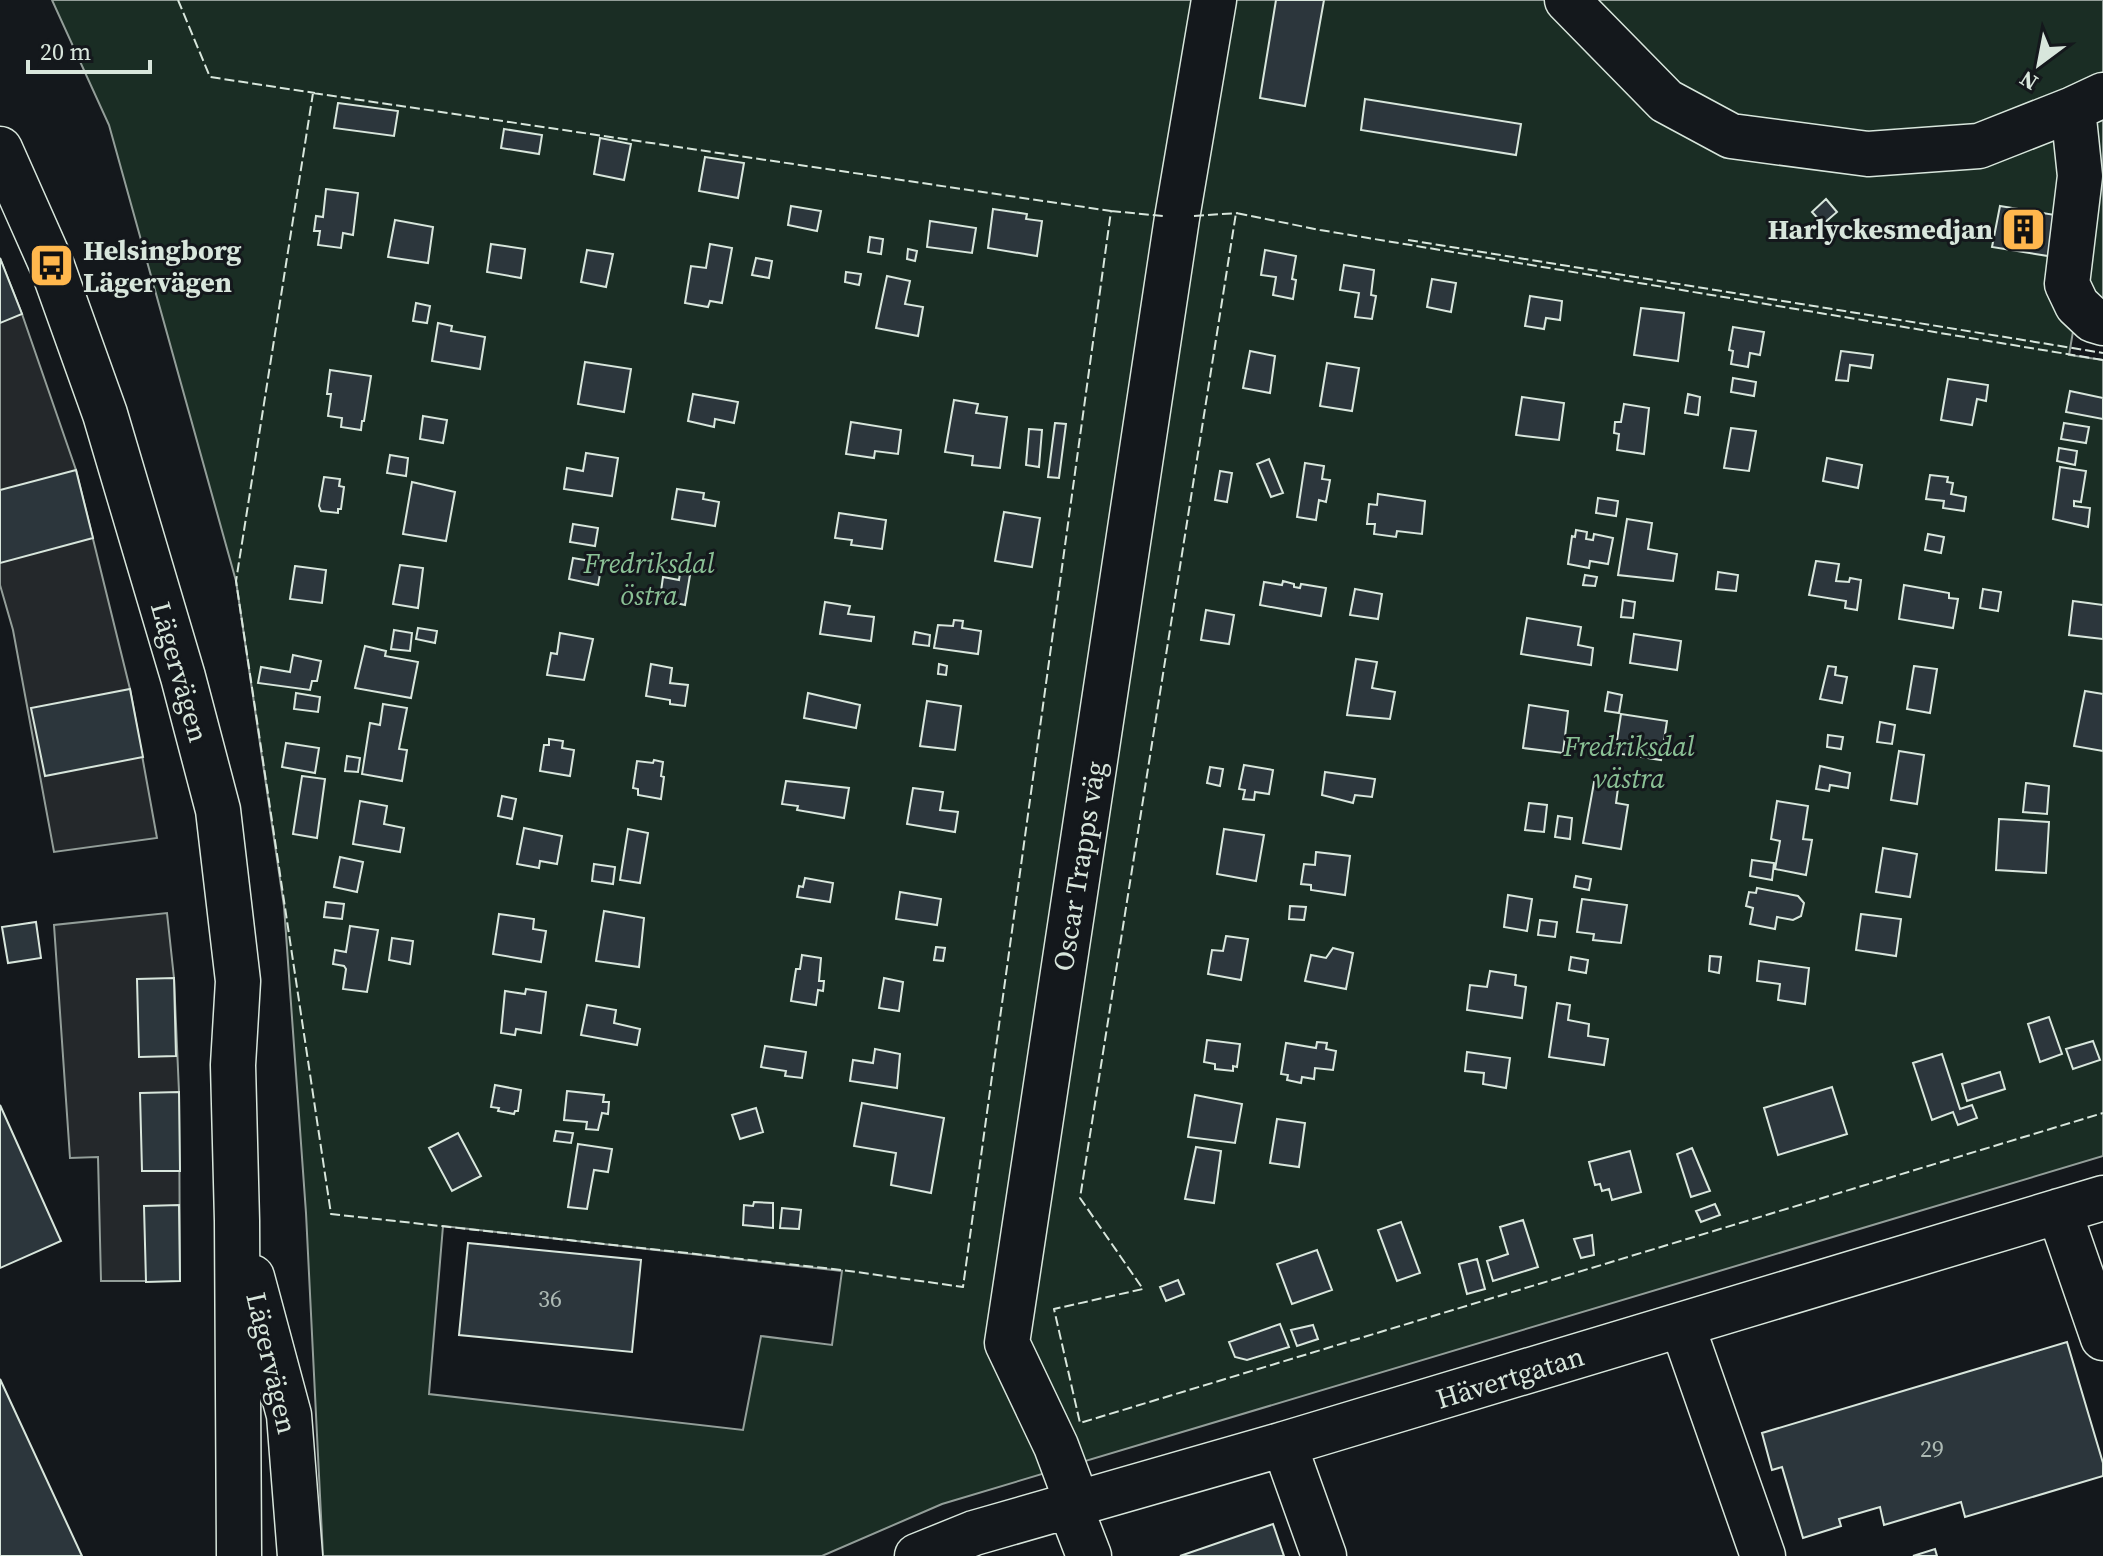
<svg xmlns="http://www.w3.org/2000/svg" width="2103" height="1556" font-family="'Source Serif 4',serif">
<style>
.green{fill:#1a2d24;stroke:#939e99;stroke-width:2;fill-rule:evenodd}
.parking{fill:#24282b;stroke:#939e99;stroke-width:2}
.building{fill:#2c363c;stroke:#d8e6dc;stroke-width:2}
.lines{fill:none;stroke-linecap:round;stroke-linejoin:round}
.minor-casing{stroke:#d8e6dc;stroke-width:47}
.minor{stroke:#14181c;stroke-width:44}
.fence{stroke:#d8e6dc;stroke-width:2;stroke-dasharray:10 4;stroke-linecap:butt}
.labels{text-anchor:middle;dominant-baseline:central;stroke-width:6;stroke-linejoin:round;paint-order:stroke}
.number-label{font-size:24px;fill:#adbab4}
.poi-label{font-size:28px;font-weight:bold;fill:#d8e6dc;stroke:#14181c;text-anchor:end}
.park-label{font-size:28px;font-style:italic;fill:#8ac095;stroke:#14181c}
.street-label{font-size:28px;fill:#d8e6dc;stroke:#14181c}
</style>
<rect width="100%" height="100%" fill="#14181c"/>
<!-- green -->
<path class="green" d="M52,0H2103V303L2076,314L2069,355L2103,360V1156L942,1504L822,1556H323L306,1213L284,906L236,581L109,125ZM443,1226L842,1271L832,1345L761,1336L743,1430L429,1394Z"/>
<!-- parking -->
<path class="parking" d="M0,258L22,314L76,470L130,689L157,838L54,852L13,630L0,585Z
M167,913L174,978L179,1092L180,1281H101L98,1157L70,1158L54,925Z"/>
<!-- building -->
<path class="building" d="M1276,0H1324L1305,106L1260,98Z
M1365,99L1521,124L1516,155L1361,130Z
M338,103L398,111L394,136L334,128Z
M504,129L542,135L539,154L501,148Z
M600,138L631,144L624,180L594,174Z
M705,157L744,163L738,198L699,191Z
M326,189L358,193L353,235L343,233L341,248L318,245L320,231H314L316,216L323,217Z
M1826,199L1837,212L1823,224L1812,212Z
M791,206L821,211L817,231L788,225Z
M2000,206L2055,215L2048,256L1992,247Z
M993,209L1027,214L1026,219L1042,221L1037,256L988,248Z
M395,220L433,227L428,263L388,257Z
M930,221L976,228L972,253L927,247Z
M870,237L883,239L881,254L868,252Z
M491,244L525,249L521,278L487,272Z
M710,244L732,248L722,303L710,301L708,307L685,303L691,266L706,268Z
M908,249L917,251L915,261L907,259Z
M587,250L613,254L606,287L581,282Z
M1265,250L1296,256L1292,279L1296,280L1293,299L1273,295L1276,277L1261,275Z
M0,258L22,314L0,323Z
M756,258L772,261L769,278L752,275Z
M1344,265L1374,270L1371,295L1376,296L1372,319L1355,317L1359,293L1340,290Z
M846,272L861,274L859,285L845,282Z
M887,276L910,281L905,304L923,307L918,336L876,328Z
M1432,279L1456,283L1451,312L1427,307Z
M1530,296L1562,301L1560,320L1546,318L1544,329L1525,326Z
M416,303L430,306L427,323L413,321Z
M1641,308L1684,313L1678,361L1634,355Z
M438,323L452,326L451,331L485,337L480,369L432,361Z
M1733,327L1764,332L1760,355L1750,353L1748,367L1731,364L1733,351L1729,350Z
M1250,351L1275,356L1270,393L1243,388Z
M1841,351L1873,355L1871,368L1850,365L1848,381L1836,380Z
M585,362L631,369L624,412L578,404Z
M1327,363L1359,368L1352,411L1320,406Z
M330,370L371,376L364,421H362L361,430L341,427L342,418L328,416L331,394H327Z
M1733,378L1756,382L1754,396L1731,392Z
M1948,379L1988,385L1986,401L1977,399L1972,425L1941,420Z
M2070,391L2103,398V419L2066,412Z
M693,394L738,402L734,423L715,419L714,427L688,421Z
M1688,394L1700,397L1698,415L1685,413Z
M1522,397L1564,403L1559,440L1516,435Z
M954,400L978,404L976,413L1007,417L1000,468L972,465L973,456L945,452Z
M1624,404L1649,408L1644,454L1617,450L1619,434L1614,433L1615,422H1621Z
M423,416L447,420L443,443L420,439Z
M851,422L901,430L898,454L875,451L874,458L846,454Z
M1055,423L1066,424L1059,478L1048,477Z
M2064,423L2089,427L2086,443L2061,439Z
M1731,428L1756,431L1749,471L1724,468Z
M1029,429L1042,430L1039,467L1026,465Z
M2059,448L2077,451L2075,465L2057,461Z
M586,453L618,458L612,496L564,489L567,468L583,471Z
M390,455L408,458L406,476L387,473Z
M1827,458L1862,465L1858,488L1823,481Z
M1269,459L1283,493L1271,497L1257,464Z
M1305,463L1324,466L1322,479L1330,480L1326,502L1319,500L1316,520L1297,517Z
M2060,467L2086,471L2081,502L2074,501V506L2090,508L2088,527L2053,519Z
M76,470L93,538L0,563V490Z
M1220,471L1232,473L1227,502L1215,500Z
M1930,475L1948,477L1947,482L1953,483L1951,494L1966,497L1964,511L1943,508L1944,501L1926,499Z
M324,477L340,479L339,486L344,487L341,509H338V513L321,511L319,506Z
M412,482L455,492L446,541L403,534Z
M677,489L704,493L703,499L719,502L715,526L672,519Z
M1378,494L1425,501L1422,534L1397,531L1396,537L1374,534L1375,524H1367L1369,504L1377,505Z
M1598,498L1618,501L1616,516L1596,513Z
M1004,512L1040,518L1032,567L995,561Z
M839,513L886,520L882,549L851,545L852,540L835,538Z
M1627,519L1652,523L1648,549L1677,554L1673,581L1618,575Z
M573,524L598,528L595,546L570,542Z
M1576,530L1587,532L1586,539L1593,540L1594,534L1613,538L1608,564L1590,561L1589,568L1568,564L1572,536L1575,537Z
M1928,534L1944,537L1941,553L1925,550Z
M573,558L602,563L598,585L569,579Z
M1816,561L1839,564L1836,581L1849,582L1850,578L1861,580L1857,610L1845,608L1846,601L1809,595Z
M400,565L423,568L418,608L393,604Z
M295,566L326,570L322,603L290,599Z
M1718,572L1738,575L1736,591L1716,589Z
M680,573L690,575L685,605L676,603V600L660,598L663,577L679,580Z
M1585,575L1597,577L1595,586L1583,585Z
M1283,581L1294,584V587L1300,588L1301,584L1326,588L1321,616L1260,605L1264,582L1282,585Z
M1904,585L1949,593V598L1958,599L1953,628L1899,619Z
M1355,589L1382,594L1378,619L1350,615Z
M1983,589L2001,592L1998,611L1980,608Z
M1623,600L1635,602L1633,618L1621,617Z
M2073,601L2103,605V639L2069,635Z
M825,602L850,606L848,614L874,617L871,641L820,634Z
M1206,610L1234,615L1229,644L1201,640Z
M1527,618L1581,627L1578,645L1593,648L1591,665L1521,654Z
M954,620L963,621L962,628L981,631L978,654L934,648L938,625L953,626Z
M418,628L437,631L435,643L416,639Z
M394,630L412,633L410,651L391,649Z
M915,632L930,635L929,646L913,644Z
M560,633L593,639L584,680L547,675L551,653L557,654Z
M1634,634L1681,641L1677,670L1630,663Z
M365,646L386,651L385,656L418,662L411,698L355,688Z
M293,655L321,661L317,681H312L310,690L258,683L261,667L290,672Z
M1356,659L1377,662L1372,688L1395,692L1390,719L1347,715Z
M651,664L672,668L670,683L688,685L685,706L670,704V700L646,696Z
M939,664L947,666L946,675L938,674Z
M1828,666L1836,667L1835,675L1847,677L1842,703L1820,699Z
M1914,666L1937,669L1930,713L1907,709Z
M130,689L143,757L45,776L31,708Z
M2085,691L2103,694V751L2074,746Z
M1608,692L1622,695L1619,713L1605,711Z
M296,693L320,697L318,712L294,709Z
M808,693L860,705L856,728L804,718Z
M927,701L961,706L955,750L920,746Z
M383,704L407,708L399,749L407,750L402,781L362,774L370,723L380,725Z
M1529,705L1568,711L1563,753L1523,748Z
M1621,714L1667,721L1661,760L1615,753Z
M1880,722L1895,725L1892,744L1877,742Z
M1828,735L1843,737L1841,749L1827,747Z
M549,739L563,741L562,748L574,750L570,776L540,771L544,745H549Z
M286,743L319,748L315,773L282,767Z
M1899,751L1924,755L1917,804L1891,800Z
M347,756L360,758L358,772L345,771Z
M654,760L663,762L661,776L664,777L661,799L638,795V789L633,788L637,761L653,763Z
M1244,765L1273,770L1269,794L1255,792L1254,800L1243,799L1245,790L1239,789Z
M1820,766L1850,773L1848,788L1830,785L1829,791L1816,789Z
M1210,767L1223,769L1220,786L1207,783Z
M1325,772L1375,779L1372,797L1355,795L1353,803L1322,795Z
M302,776L325,779L317,838L293,834Z
M1595,777L1619,781L1616,803L1628,805L1621,849L1583,843Z
M786,781L849,788L844,818L797,810L798,806L782,804Z
M2026,783L2049,786L2047,814L2023,812Z
M913,788L943,792L940,810L958,812L955,832L907,824Z
M502,796L516,799L512,819L498,816Z
M360,801L387,806L384,824L404,828L400,852L353,844Z
M1777,801L1808,806L1803,839L1812,840L1806,875L1775,869L1780,841L1771,839Z
M1529,803L1547,805L1544,832L1525,830Z
M1558,816L1572,818L1570,839L1555,837Z
M1999,819L2049,822L2046,873L1996,870Z
M524,828L562,836L557,864L540,861L539,868L517,864Z
M628,829L648,833L640,883L620,880Z
M1224,829L1264,835L1256,881L1217,874Z
M1883,848L1917,854L1910,897L1876,892Z
M1316,852L1350,856L1345,895L1311,890V885L1301,884L1304,864L1315,865Z
M340,857L363,862L357,892L334,887Z
M1752,860L1774,863L1772,880L1750,876Z
M594,864L615,867L613,884L592,881Z
M1576,876L1591,879L1589,890L1574,887Z
M805,878L833,883L830,902L797,897L799,886L803,887Z
M1757,888L1798,896L1804,903L1801,916L1793,920L1777,917L1775,929L1750,924L1753,908L1746,906L1749,892L1756,893Z
M900,892L941,899L937,925L896,919Z
M1508,895L1532,899L1527,931L1504,927Z
M1582,899L1627,905L1621,943L1593,940L1594,934L1577,932Z
M326,902L344,904L342,919L324,917Z
M1290,906L1306,907L1304,920L1289,919Z
M604,911L644,918L639,967L596,961Z
M499,914L534,919L533,929L546,931L541,962L493,954Z
M1861,914L1901,919L1896,956L1856,950Z
M1540,920L1557,922L1555,937L1538,935Z
M36,922L41,958L8,963L2,927Z
M350,926L378,930L367,992L343,989L346,969L344,966L333,964L335,950L346,952Z
M1226,936L1248,939L1241,980L1208,974L1212,950L1223,951Z
M392,938L413,941L410,964L389,960Z
M936,947L945,948L943,961L934,960Z
M1333,948L1353,953L1346,989L1305,981L1311,955L1326,958Z
M802,955L821,958L819,981H824L823,991L818,990L816,1005L791,1001L796,969H800Z
M1710,956L1721,957L1719,973L1709,971Z
M1571,957L1588,960L1586,973L1569,970Z
M1759,961L1809,968L1805,1004L1778,1000L1780,984L1757,981Z
M1490,971L1516,975L1515,985L1526,987L1522,1018L1467,1010L1470,985L1487,987Z
M174,978L176,1056L139,1057L137,979Z
M884,978L903,982L899,1011L879,1008Z
M526,989L546,992L541,1033L516,1029L515,1035L501,1033L505,991L525,994Z
M1557,1003L1570,1005L1568,1020L1589,1024L1588,1036L1608,1039L1604,1065L1549,1057Z
M587,1005L616,1010L614,1023L640,1029L637,1045L581,1035Z
M2049,1017L2062,1054L2040,1062L2028,1024Z
M1207,1040L1240,1044L1237,1067L1233,1066V1071L1215,1069V1064L1204,1062Z
M2093,1041L2100,1060L2073,1069L2066,1049Z
M1317,1042L1327,1043L1326,1049L1336,1051L1333,1070L1315,1068L1314,1079L1302,1077L1301,1083L1287,1080L1288,1075L1281,1074L1286,1043L1316,1048Z
M765,1046L806,1052L802,1078L785,1076L786,1071L761,1067Z
M875,1049L900,1054L897,1088L850,1081L853,1060L873,1063Z
M1467,1052L1510,1058L1506,1088L1483,1084L1484,1073L1465,1071Z
M1942,1054L1960,1109L1972,1105L1977,1118L1958,1125L1953,1112L1932,1120L1913,1063Z
M2000,1072L2005,1089L1967,1101L1962,1084Z
M495,1085L521,1090L518,1111H515L514,1114L498,1111L499,1108L491,1107Z
M1832,1087L1847,1134L1778,1155L1764,1108Z
M567,1091L604,1095L603,1102H609L608,1114L602,1113L598,1130L586,1129L587,1122L564,1120Z
M179,1092L180,1171H142L140,1093Z
M1195,1095L1242,1104L1235,1143L1188,1137Z
M862,1103L944,1118L931,1193L891,1185L896,1153L854,1146Z
M0,1105L61,1241L0,1268Z
M756,1108L763,1132L740,1139L732,1115Z
M1277,1119L1305,1123L1299,1167L1270,1163Z
M556,1131L573,1133L571,1143L554,1141Z
M458,1133L481,1176L452,1191L429,1148Z
M578,1144L612,1149L608,1172L594,1170L587,1209L568,1207Z
M1196,1147L1221,1151L1214,1203L1185,1199Z
M1692,1148L1710,1191L1691,1197L1677,1154Z
M1630,1151L1641,1192L1612,1200L1609,1189L1602,1191L1600,1184L1595,1185L1589,1162Z
M754,1202L773,1203V1228L743,1225L744,1205L753,1206Z
M1715,1204L1720,1215L1701,1222L1696,1211Z
M179,1205L180,1281L146,1282L144,1206Z
M782,1208L801,1210L799,1229L780,1228Z
M1523,1220L1538,1267L1493,1281L1487,1261L1508,1254L1500,1227Z
M1401,1222L1420,1273L1397,1281L1378,1230Z
M1592,1235L1594,1255L1581,1258L1574,1239Z
M468,1243L641,1260L632,1352L459,1335Z
M1317,1250L1332,1290L1292,1304L1277,1264Z
M1477,1259L1485,1289L1467,1294L1459,1264Z
M1178,1280L1184,1294L1166,1301L1160,1287Z
M1280,1324L1289,1347L1247,1360L1235,1357L1229,1342Z
M1313,1325L1318,1339L1297,1346L1291,1330Z
M2067,1342L2103,1463V1476L1965,1517L1961,1502L1884,1525L1880,1507L1839,1519L1841,1526L1803,1538L1782,1467L1772,1470L1762,1433Z
M0,1379L82,1556H0Z
M1273,1524L1284,1556H1180Z
M1935,1549L1937,1556H1913Z"/>
<g class="lines">
<defs>
<path id="minor" d="M1567,0L1666,101L1731,136L1868,154L1979,146L2073,109L2103,95
M2073,109L2080,176L2067,284L2077,305L2093,320L2103,323
M0,149L52,266L105,414L183,677L218,810L238,981L233,1065L237,1221L239,1556
M2059,1211L2103,1338
M252,1277L289,1415L300,1556
M1682,1325L1763,1556
M1284,1444L1324,1556
M1077,1502L1056,1446L1007,1343L1177,218L1214,0
M1069,1504L1089,1556
M917,1556L974,1533L1284,1444L2103,1198"/>
</defs>
<!-- minor casing -->
<use href="#minor" class="minor-casing"/>
<!-- minor -->
<use href="#minor" class="minor"/>
<!-- fence -->
<path class="fence" d="M178,0L210,77L315,93
M313,93L1111,211L963,1287L842,1270L331,1214L236,581Z
M1111,211L1163,216
M1194,216L1238,213
M1408,240L2103,353
M2103,360L1320,230L1236,213L1080,1198L1143,1289L1054,1309L1080,1423L2103,1113"/>
</g>
<!-- icons -->
<defs>
<symbol id="building-square" viewBox="-11 -11 22 22"><rect x="-9" y="-9" width="18" height="18" rx="4" fill="#ffb74d" stroke="#14181c"/><path d="M-4-6H4V6H1V3H-1V6H-4ZM-2.5-4.3h1.7v1.8h-1.7ZM.8-4.3h1.7v1.8H.8ZM-2.5-1h1.7V.8h-1.7ZM.8-1h1.7V.8H.8Z" fill="#111"/></symbol>
<symbol id="bus-square" viewBox="-11 -11 22 22"><rect x="-9" y="-9" width="18" height="18" rx="4" fill="#ffb74d" stroke="#14181c"/><path d="M-5-6H5V4H4V6H2V4H-2V6H-4V4H-5ZM-3.5-4V0h7V-4ZM-3.5 1.2v1.5H-2V1.2ZM2 1.2v1.5H3.5V1.2Z" fill="#111"/></symbol>
</defs>
<g fill-rule="evenodd">
<use href="#building-square" x="1998" y="204" width="51" height="51"/>
<use href="#bus-square" x="26" y="240" width="51" height="51"/>
</g>
<g class="labels">
<!-- number labels -->
<g class="number-label">
<text x="550" y="1298">36</text>
<text x="1932" y="1448">29</text>
</g>
<!-- poi labels -->
<g class="poi-label">
<text x="1993" y="229">Harlyckesmedjan</text>
<text x="83" y="250" text-anchor="start">Helsingborg<tspan x="83" dy="32">Lägervägen</tspan></text>
</g>
<!-- park labels -->
<g class="park-label">
<text x="649" y="563">Fredriksdal<tspan x="649" dy="32">östra</tspan></text>
<text x="1629" y="746">Fredriksdal<tspan x="1629" dy="32">västra</tspan></text>
</g>
<!-- street labels -->
<g class="street-label">
<text transform="translate(180 672) rotate(74)">Lägervägen</text>
<text transform="translate(1079 866) rotate(-81)">Oscar Trapps väg</text>
<text transform="translate(272 1363) rotate(77)">Lägervägen</text>
<text transform="translate(1510 1377) rotate(-17)">Hävertgatan</text>
</g>
</g>
<!-- north arrow -->
<g transform="translate(2039 64) rotate(212)" stroke="#14181c" stroke-width="6" paint-order="stroke">
<path d="M0-6L14 30L0 20L-14 30Z" fill="#d8e6dc"/>
<text y="-12" font-size="22" font-weight="bold" text-anchor="middle" fill="#d8e6dc">N</text>
</g>
<!-- scale -->
<path d="M28 60v12h122v-12" fill="none" stroke="#d8e6dc" stroke-width="4"/>
<text x="40" y="60" font-size="24" fill="#d8e6dc" stroke="#14181c" stroke-width="6" paint-order="stroke">20 m</text>
</svg>
